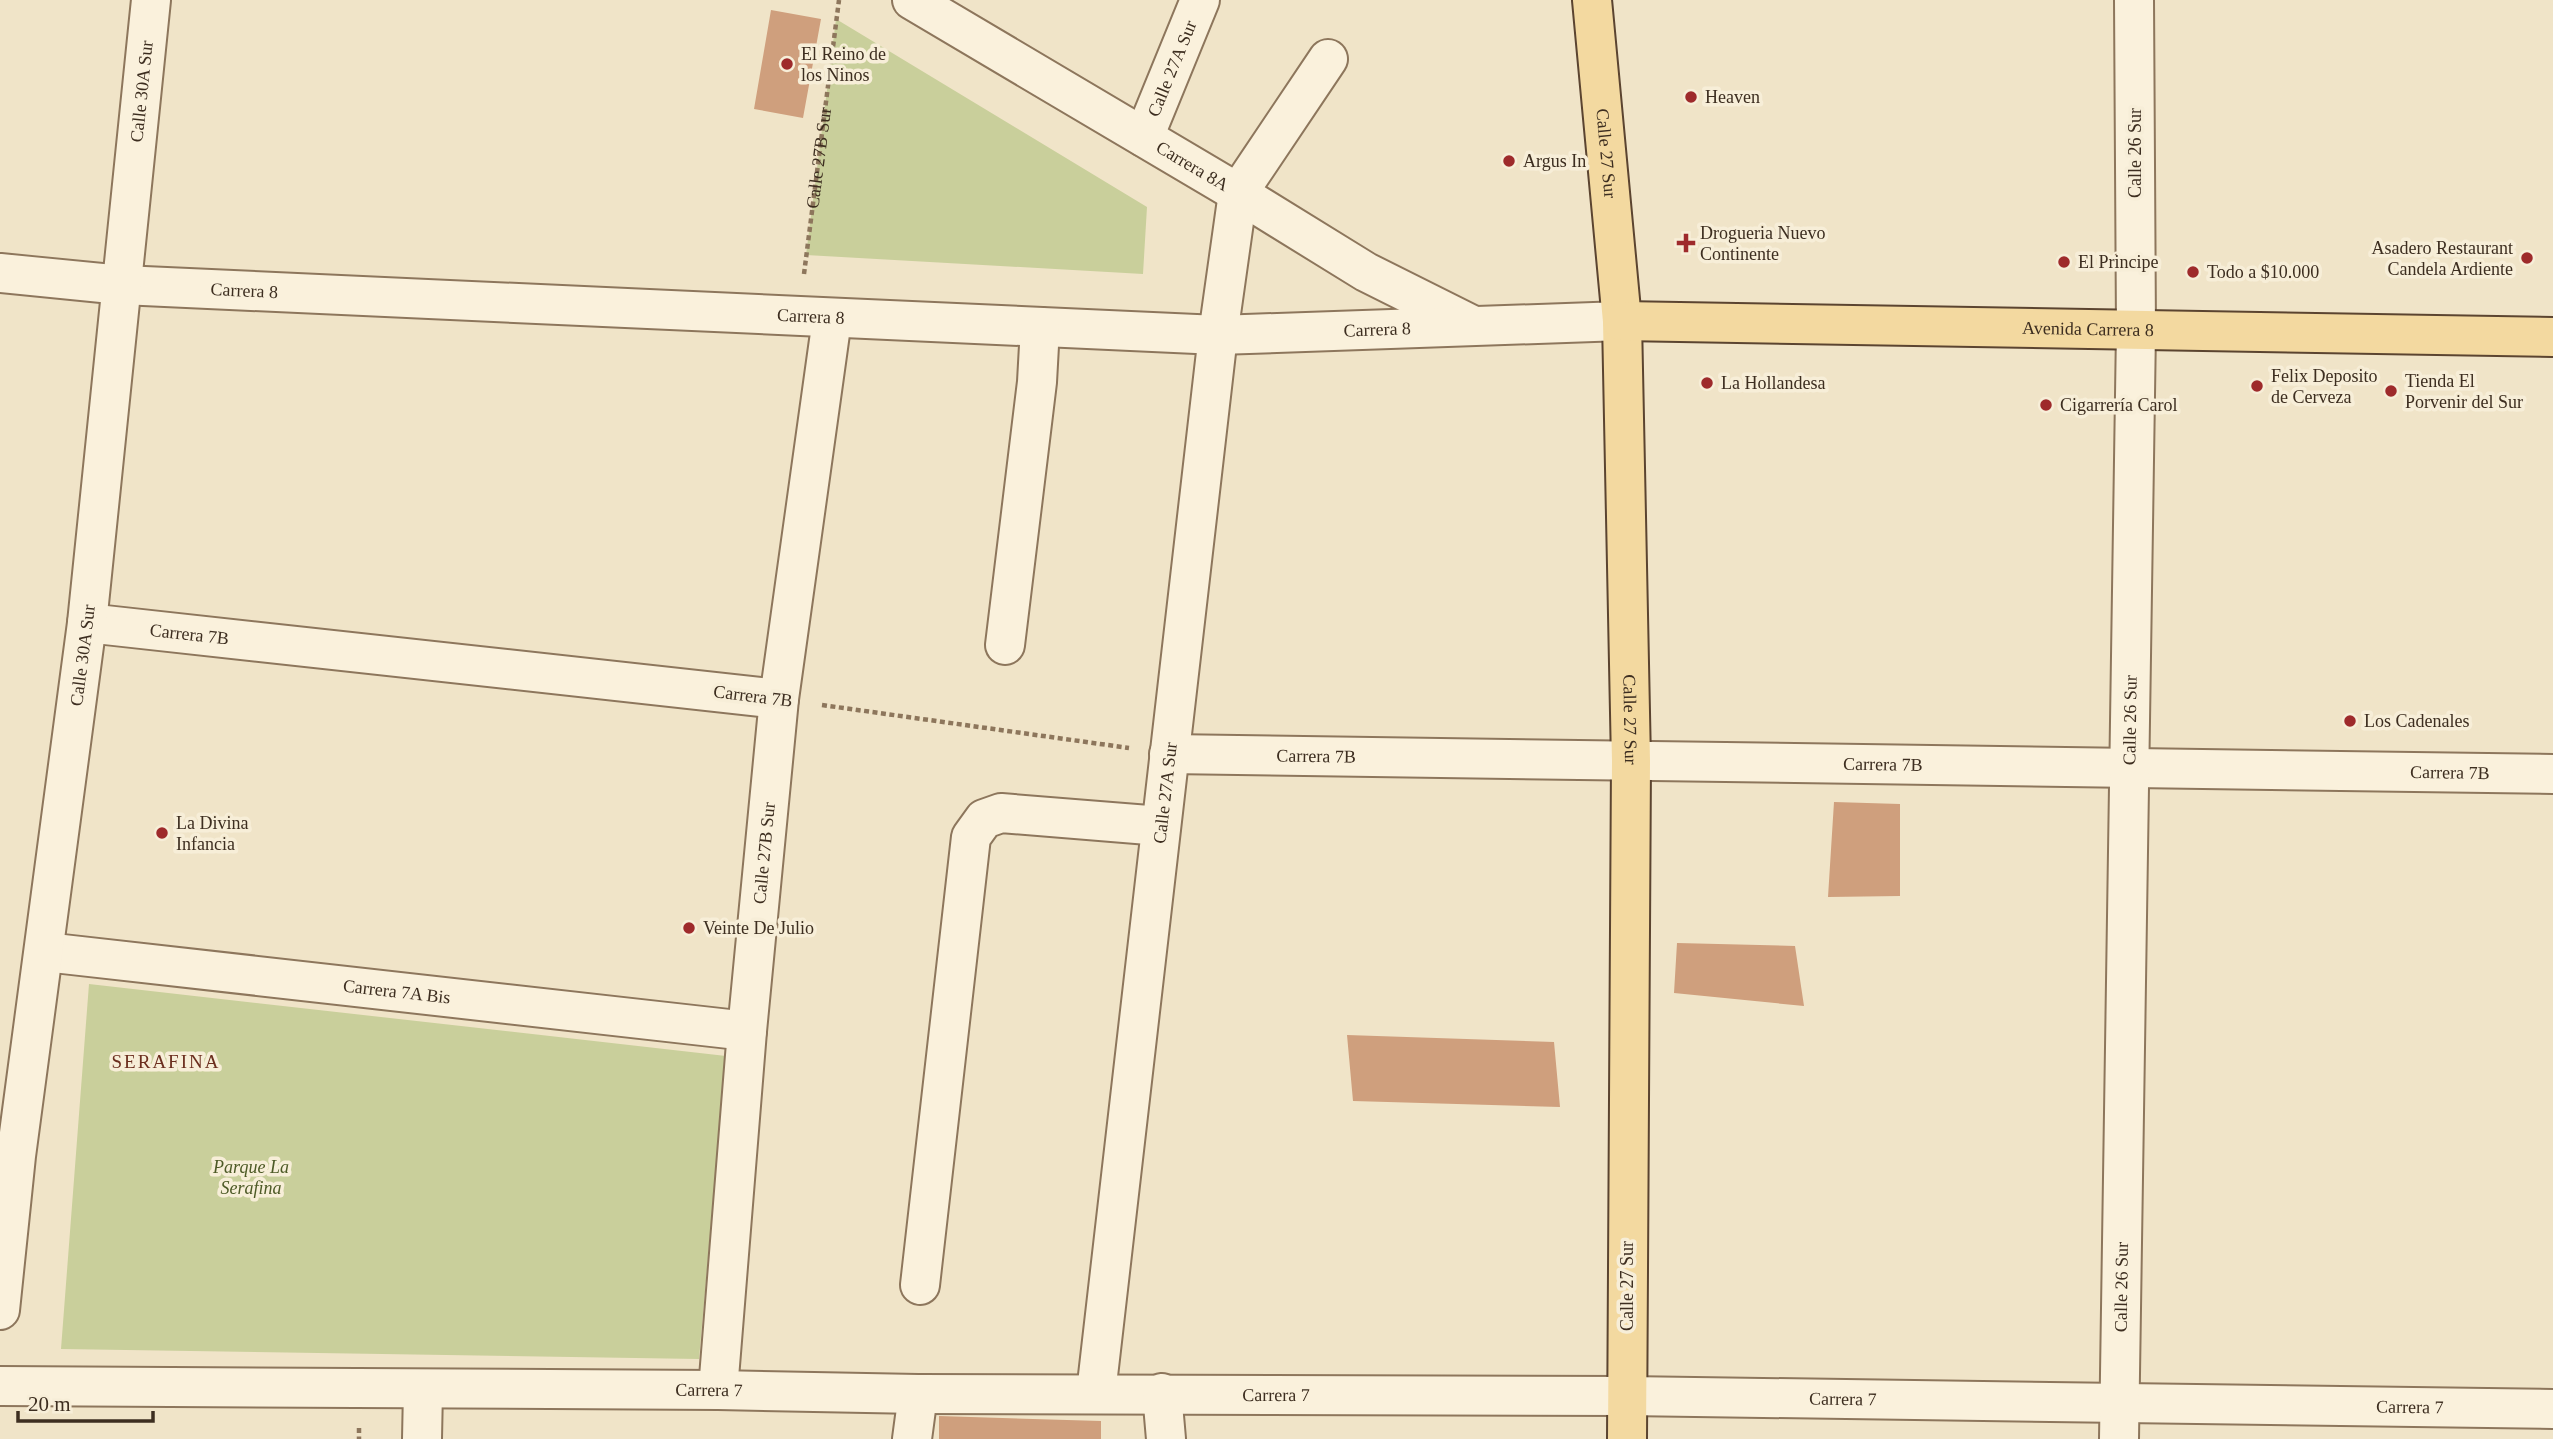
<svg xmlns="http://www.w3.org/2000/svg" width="2553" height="1439" font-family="Georgia,serif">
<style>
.green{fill:#c9cf9b}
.building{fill:#cf9f7d}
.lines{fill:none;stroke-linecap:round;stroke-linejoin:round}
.minor-casing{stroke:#8d765c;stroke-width:42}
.major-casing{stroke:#5b4430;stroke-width:42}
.path{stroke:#8d765c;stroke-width:4.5;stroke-dasharray:5 3.5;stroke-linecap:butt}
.minor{stroke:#faf1dc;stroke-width:38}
.major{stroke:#f3d9a0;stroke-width:38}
.poi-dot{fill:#9e2a2b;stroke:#f7eed8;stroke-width:2.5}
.labels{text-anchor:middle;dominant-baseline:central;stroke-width:7;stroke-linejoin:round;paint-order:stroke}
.poi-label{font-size:18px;fill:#3d2e20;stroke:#f7eed8;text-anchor:start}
.street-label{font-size:18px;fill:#3d2e20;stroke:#f7eed8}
.park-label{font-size:18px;font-style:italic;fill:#4d5a26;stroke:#f7eed8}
.neighbourhood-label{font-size:19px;letter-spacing:2px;fill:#6b2e1e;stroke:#f7eed8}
</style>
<rect width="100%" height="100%" fill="#f0e4c8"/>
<!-- green -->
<path class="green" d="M836,19L1147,207L1143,274L806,255Z
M89,984L726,1056L699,1359L61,1349Z"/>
<!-- building -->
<path class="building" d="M771,10L821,19L803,118L754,109Z
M1834,802L1900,804V896L1828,897Z
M1677,943L1795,946L1804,1006L1674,993Z
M1347,1035L1554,1042L1560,1107L1353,1101Z
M939,1416L1101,1421V1439H939Z"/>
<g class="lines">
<defs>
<g id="minor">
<path id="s2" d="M912,0L1238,193L1366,272L1470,324"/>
<path id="s3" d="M1144,137L1200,0"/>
<path id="s4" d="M0,273L122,285L1218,335L1622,321"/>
<path id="s5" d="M87,623L779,699"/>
<path d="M1005,645L1037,382L1040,327"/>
<path id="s6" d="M1169,754L2553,774"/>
<path id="s7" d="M45,952L747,1031"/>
<path d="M920,1285L971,837L984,819L1001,813L1161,826"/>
<path id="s8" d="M0,1310L16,1156L87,623L151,0"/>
<path id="s9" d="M0,1386L718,1390L918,1394L1627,1396L2553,1409"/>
<path id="s10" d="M718,1390L747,1031L779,699L832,319"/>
<path id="s11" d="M1096,1393L1218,335L1238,193L1328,59"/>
<path d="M1162,1393L1166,1439"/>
<path d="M422,1439L423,1390"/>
<path d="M912,1439L918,1394"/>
<path id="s12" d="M2119,1439L2136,330L2134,0"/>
</g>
<g id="major">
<path id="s13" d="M1592,0L1622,321L1631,761L1627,1439"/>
<path id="s14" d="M1622,321L2553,337"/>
</g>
</defs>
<!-- minor casing -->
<use href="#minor" class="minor-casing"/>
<!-- major casing -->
<use href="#major" class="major-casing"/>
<!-- path -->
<g class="path">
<path id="s1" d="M804,274L839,0"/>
<path d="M822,705L1129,748"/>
<path d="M359,1428V1439"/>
</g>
<!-- minor -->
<use href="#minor" class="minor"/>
<!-- major -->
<use href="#major" class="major"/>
</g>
<!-- markers -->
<g class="poi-dot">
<circle cx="787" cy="64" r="7"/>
<circle cx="1691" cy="97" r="7"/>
<circle cx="1509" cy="161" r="7"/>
<path d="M1682.5 232.5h7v7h7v7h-7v7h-7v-7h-7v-7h7z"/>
<circle cx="2527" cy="258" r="7"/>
<circle cx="2064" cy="262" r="7"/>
<circle cx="2193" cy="272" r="7"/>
<circle cx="1707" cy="383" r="7"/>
<circle cx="2257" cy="386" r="7"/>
<circle cx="2391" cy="391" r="7"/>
<circle cx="2046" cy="405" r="7"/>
<circle cx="2350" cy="721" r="7"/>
<circle cx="162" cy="833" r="7"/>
<circle cx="689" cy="928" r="7"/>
</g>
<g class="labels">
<!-- poi labels -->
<g class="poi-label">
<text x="801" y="54">El Reino de<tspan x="801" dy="21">los Ninos</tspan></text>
<text x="1705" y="97">Heaven</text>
<text x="1523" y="161">Argus In</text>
<text x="1700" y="233">Drogueria Nuevo<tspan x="1700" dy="21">Continente</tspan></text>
<text x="2513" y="248" text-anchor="end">Asadero Restaurant<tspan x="2513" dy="21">Candela Ardiente</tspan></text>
<text x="2078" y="262">El Principe</text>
<text x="2207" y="272">Todo a $10.000</text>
<text x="2271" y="376">Felix Deposito<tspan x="2271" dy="21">de Cerveza</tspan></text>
<text x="2405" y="381">Tienda El<tspan x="2405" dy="21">Porvenir del Sur</tspan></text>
<text x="1721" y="383">La Hollandesa</text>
<text x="2060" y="405">Cigarrería Carol</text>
<text x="2364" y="721">Los Cadenales</text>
<text x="176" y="823">La Divina<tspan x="176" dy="21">Infancia</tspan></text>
<text x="703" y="928">Veinte De Julio</text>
</g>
<!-- street labels -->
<g class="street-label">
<text stroke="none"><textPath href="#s3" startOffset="74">Calle 27A Sur</textPath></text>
<text stroke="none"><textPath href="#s8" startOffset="1227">Calle 30A Sur</textPath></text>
<text stroke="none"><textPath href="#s13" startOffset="154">Calle 27 Sur</textPath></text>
<text transform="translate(2135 153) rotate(-90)">Calle 26 Sur</text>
<text stroke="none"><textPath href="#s1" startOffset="117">Calle 27B Sur</textPath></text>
<text stroke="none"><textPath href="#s2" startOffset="326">Carrera 8A</textPath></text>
<text stroke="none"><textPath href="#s4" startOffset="245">Carrera 8</textPath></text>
<text stroke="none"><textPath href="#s4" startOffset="812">Carrera 8</textPath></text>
<text stroke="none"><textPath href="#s14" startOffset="466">Avenida Carrera 8</textPath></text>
<text stroke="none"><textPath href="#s4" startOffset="1379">Carrera 8</textPath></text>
<text stroke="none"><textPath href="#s5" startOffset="103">Carrera 7B</textPath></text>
<text stroke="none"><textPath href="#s8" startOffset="660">Calle 30A Sur</textPath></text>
<text transform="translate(753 696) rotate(7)">Carrera 7B</text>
<text stroke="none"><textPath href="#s13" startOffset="721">Calle 27 Sur</textPath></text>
<text stroke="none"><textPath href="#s12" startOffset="719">Calle 26 Sur</textPath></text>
<text stroke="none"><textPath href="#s6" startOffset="147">Carrera 7B</textPath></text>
<text stroke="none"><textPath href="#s6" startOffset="714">Carrera 7B</textPath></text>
<text stroke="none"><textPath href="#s6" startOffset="1281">Carrera 7B</textPath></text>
<text stroke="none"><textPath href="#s11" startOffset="604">Calle 27A Sur</textPath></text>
<text stroke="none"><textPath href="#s10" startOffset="539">Calle 27B Sur</textPath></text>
<text stroke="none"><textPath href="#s7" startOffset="354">Carrera 7A Bis</textPath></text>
<text transform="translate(1627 1286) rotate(-90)">Calle 27 Sur</text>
<text stroke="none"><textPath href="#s12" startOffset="152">Calle 26 Sur</textPath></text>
<text stroke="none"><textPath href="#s9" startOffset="709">Carrera 7</textPath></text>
<text stroke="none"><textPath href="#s9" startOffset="1276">Carrera 7</textPath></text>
<text stroke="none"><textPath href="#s9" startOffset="1843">Carrera 7</textPath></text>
<text stroke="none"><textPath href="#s9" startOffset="2410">Carrera 7</textPath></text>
</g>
<!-- park labels -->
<g class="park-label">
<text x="251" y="1167">Parque La<tspan x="251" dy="21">Serafina</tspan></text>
</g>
<!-- neighbourhood labels -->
<g class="neighbourhood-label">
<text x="166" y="1061">SERAFINA</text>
</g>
</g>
<!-- scale -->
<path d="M18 1411v10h135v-10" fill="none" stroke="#3d2e20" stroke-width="3.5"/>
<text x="28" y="1411" font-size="21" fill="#3d2e20" stroke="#f7eed8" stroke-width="5" paint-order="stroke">20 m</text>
</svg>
